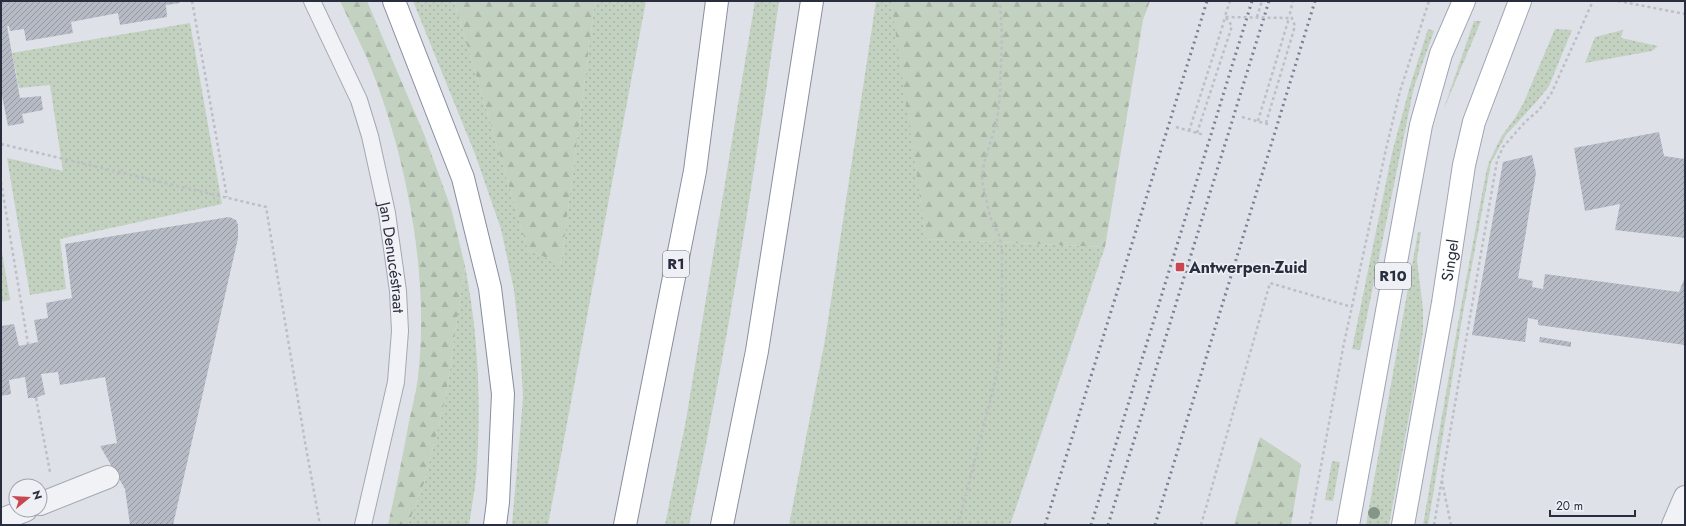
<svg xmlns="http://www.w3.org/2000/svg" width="1686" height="526" font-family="Jost,sans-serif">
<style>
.grass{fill:url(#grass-dots)}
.forest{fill:url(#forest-firs)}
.building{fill:url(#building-hatch)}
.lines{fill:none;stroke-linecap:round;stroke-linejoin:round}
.lane-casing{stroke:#a4a8b2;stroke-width:18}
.street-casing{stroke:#a4a8b2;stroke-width:24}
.primary-casing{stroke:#9ea5b3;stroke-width:24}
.highway-casing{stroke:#868e9e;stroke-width:24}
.path{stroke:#bdbfc6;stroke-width:2.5;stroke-dasharray:3 3;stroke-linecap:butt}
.lane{stroke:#f1f2f6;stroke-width:16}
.street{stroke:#f1f2f6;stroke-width:22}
.primary{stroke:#fff;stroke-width:22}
.highway{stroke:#fff;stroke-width:22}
.rail{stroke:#798091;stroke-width:3;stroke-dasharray:2 4;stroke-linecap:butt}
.path-bridge{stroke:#bdbfc6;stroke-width:2.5;stroke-dasharray:3 3;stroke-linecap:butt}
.tree{fill:#849686}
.poi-dot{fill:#c94751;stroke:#eef0f5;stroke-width:1.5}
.labels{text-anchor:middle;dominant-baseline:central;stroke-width:3;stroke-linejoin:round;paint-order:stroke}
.shield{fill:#eef0f5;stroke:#636875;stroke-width:1}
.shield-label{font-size:15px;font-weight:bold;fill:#282e3e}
.street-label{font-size:16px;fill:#282e3e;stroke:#eef0f5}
.poi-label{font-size:16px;font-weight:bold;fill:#282e3e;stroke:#eef0f5;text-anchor:start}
</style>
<defs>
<pattern id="grass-dots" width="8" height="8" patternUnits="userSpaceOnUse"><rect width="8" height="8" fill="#c3d1c0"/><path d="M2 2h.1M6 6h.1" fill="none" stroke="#a8b4a6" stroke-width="1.8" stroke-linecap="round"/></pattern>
<pattern id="forest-firs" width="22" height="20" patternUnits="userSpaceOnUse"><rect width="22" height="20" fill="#c3d1c0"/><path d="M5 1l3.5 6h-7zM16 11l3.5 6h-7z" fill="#a8b4a6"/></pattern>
<pattern id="building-hatch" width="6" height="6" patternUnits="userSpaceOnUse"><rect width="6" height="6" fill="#b6bac4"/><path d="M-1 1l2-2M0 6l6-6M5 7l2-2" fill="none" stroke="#9498a1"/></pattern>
</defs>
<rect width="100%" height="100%" fill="#dfe1e8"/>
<!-- grass -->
<path class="grass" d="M413,1H454L528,250L561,264L595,1H646L548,525H512L523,398L520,342L514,290L501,229L475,154Z
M755,1H779C754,176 727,352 689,525H665L686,420Z
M876,1H892L926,239L1105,247L1010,525H789L825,340Z
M1474,21H1481L1443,111Z
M190,23L222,204L60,239L66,289L30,295L7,158L63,171L50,85L19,88L12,53Z
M1428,29L1434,31L1414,87L1360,350L1352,349L1392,153L1410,86Z
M1555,29L1572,30L1549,86L1538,100L1506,135L1491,163L1463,313L1428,525H1423L1460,312L1486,173L1489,162L1501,137L1515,118L1523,104Z
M1623,30L1621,38L1658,46L1652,51L1585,63L1595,37Z
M1418,232H1421L1417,260L1423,309V331L1414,389L1389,525H1366Z
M1,246L10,300L1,302Z
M465,266C478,332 481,398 477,464C476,485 472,505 469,525H408L424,483L446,396Z
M1332,461L1340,462L1333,501L1325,500Z"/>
<!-- forest -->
<path class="forest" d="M340,1H367L424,134L451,208L465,266L446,396L424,483L408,525H388C395,493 402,460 408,427C411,411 416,394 418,377C430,275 406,152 367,58C358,39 349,20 340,1Z
M454,1H595L561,264L528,250Z
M891,1H1150L1143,20L1105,247L926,239Z
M1260,437L1301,464L1291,525H1234Z"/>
<!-- building -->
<path class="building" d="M1,1H179L180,3L166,5L167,17L120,25L118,13L71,22L73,33L26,41L24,29L10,31L9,26H7L20,98L41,96L43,110L22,114L24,123L8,126L1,91Z
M1659,132L1664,156L1685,159V238L1615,230L1620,204L1585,211L1574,148Z
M1532,155L1536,173L1518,278L1533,281L1532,287L1543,289L1545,274L1679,292L1685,277V345L1538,325V320L1528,318L1525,342L1472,335L1503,162Z
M229,217L236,220L238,225V238L173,525H130L125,489L100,446L117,443L105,377L60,385L58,372L41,374L45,394L36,398H28L25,377L9,380L11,394L1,396V326L14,324L19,346L38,342L34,320L48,318L46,303L72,298L65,244Z
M1540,337L1571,342V347L1539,342Z"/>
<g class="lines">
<defs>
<g id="lane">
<path id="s1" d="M312,1L359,100L370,136L387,213L398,291L400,331L396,382L363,525"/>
</g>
<path id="street" d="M40,504L108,477
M1,520L26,510
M1673,525L1685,497"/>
<g id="primary">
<path d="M1348,525L1421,125L1441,54L1464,1"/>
<path id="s2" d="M1403,525L1443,303L1464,165L1474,122L1520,1"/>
</g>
<path id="highway" d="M394,1L463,178L490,288L503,394L498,502L495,525
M625,525L695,171L717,1
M722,525L757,351L812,1"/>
</defs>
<!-- lane casing -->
<use href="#lane" class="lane-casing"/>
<!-- street casing -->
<use href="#street" class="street-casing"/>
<!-- primary casing -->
<use href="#primary" class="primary-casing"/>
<!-- highway casing -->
<use href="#highway" class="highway-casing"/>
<!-- path -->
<path class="path" d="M192,1L227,197
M1618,1L1685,14
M1257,17L1262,1
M1242,117L1271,125
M1258,121L1286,28
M1266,123L1295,26L1290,13L1293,1
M1176,127L1204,135
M1189,131L1222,28
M1197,133L1232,26L1225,16L1230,1
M1,144L266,207L305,442L320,525
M1,182L28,344
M36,398L50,472
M1442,481L1451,525
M958,525L997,374L1002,328V250L999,235L990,217L982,180L984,163L997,121L1000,94L1002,34L1000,1
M1201,525L1270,283L1352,307
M1310,525L1343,348L1386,149L1400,91L1429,1
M1434,525L1497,161L1503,147L1526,121L1539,110L1551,94L1593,1"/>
<!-- lane -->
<use href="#lane" class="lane"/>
<!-- street -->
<use href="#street" class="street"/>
<!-- primary -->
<use href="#primary" class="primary"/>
<!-- highway -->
<use href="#highway" class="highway"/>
<!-- rail -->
<path class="rail" d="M1045,525L1207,1
M1091,525L1252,1
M1108,525L1269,1
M1155,525L1315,1"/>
<!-- path-bridge -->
<path class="path-bridge" d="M1222,28L1225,17L1289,18L1286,28"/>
</g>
<!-- trees -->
<circle class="tree" cx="1374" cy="513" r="6"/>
<!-- markers -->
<rect class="poi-dot" x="1175" y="262" width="10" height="10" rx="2"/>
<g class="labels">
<!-- shield labels -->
<g class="shield">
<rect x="663" y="251" width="26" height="26" rx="3"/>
<rect x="1375" y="263" width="36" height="26" rx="3"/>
</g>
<g class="shield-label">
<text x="676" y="264">R1</text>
<text x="1393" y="276">R10</text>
</g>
<!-- street labels -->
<g class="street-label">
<text stroke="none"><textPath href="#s1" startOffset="271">Jan Denucéstraat</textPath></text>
<text stroke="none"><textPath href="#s2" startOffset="269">Singel</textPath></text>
</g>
<!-- poi labels -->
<g class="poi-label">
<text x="1189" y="267">Antwerpen-Zuid</text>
</g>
</g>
<!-- border -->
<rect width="1686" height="526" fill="none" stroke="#282e3e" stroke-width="4"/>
<!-- north arrow -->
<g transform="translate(28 498) rotate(72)"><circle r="19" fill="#eef0f5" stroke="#9fa2ac"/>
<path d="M0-3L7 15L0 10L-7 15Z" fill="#c94751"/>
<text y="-6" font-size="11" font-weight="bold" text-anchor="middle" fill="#282e3e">N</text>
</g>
<!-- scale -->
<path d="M1550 510v6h85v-6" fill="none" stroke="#282e3e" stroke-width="2"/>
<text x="1556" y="510" font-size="12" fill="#282e3e" stroke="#eef0f5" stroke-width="3" paint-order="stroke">20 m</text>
</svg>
